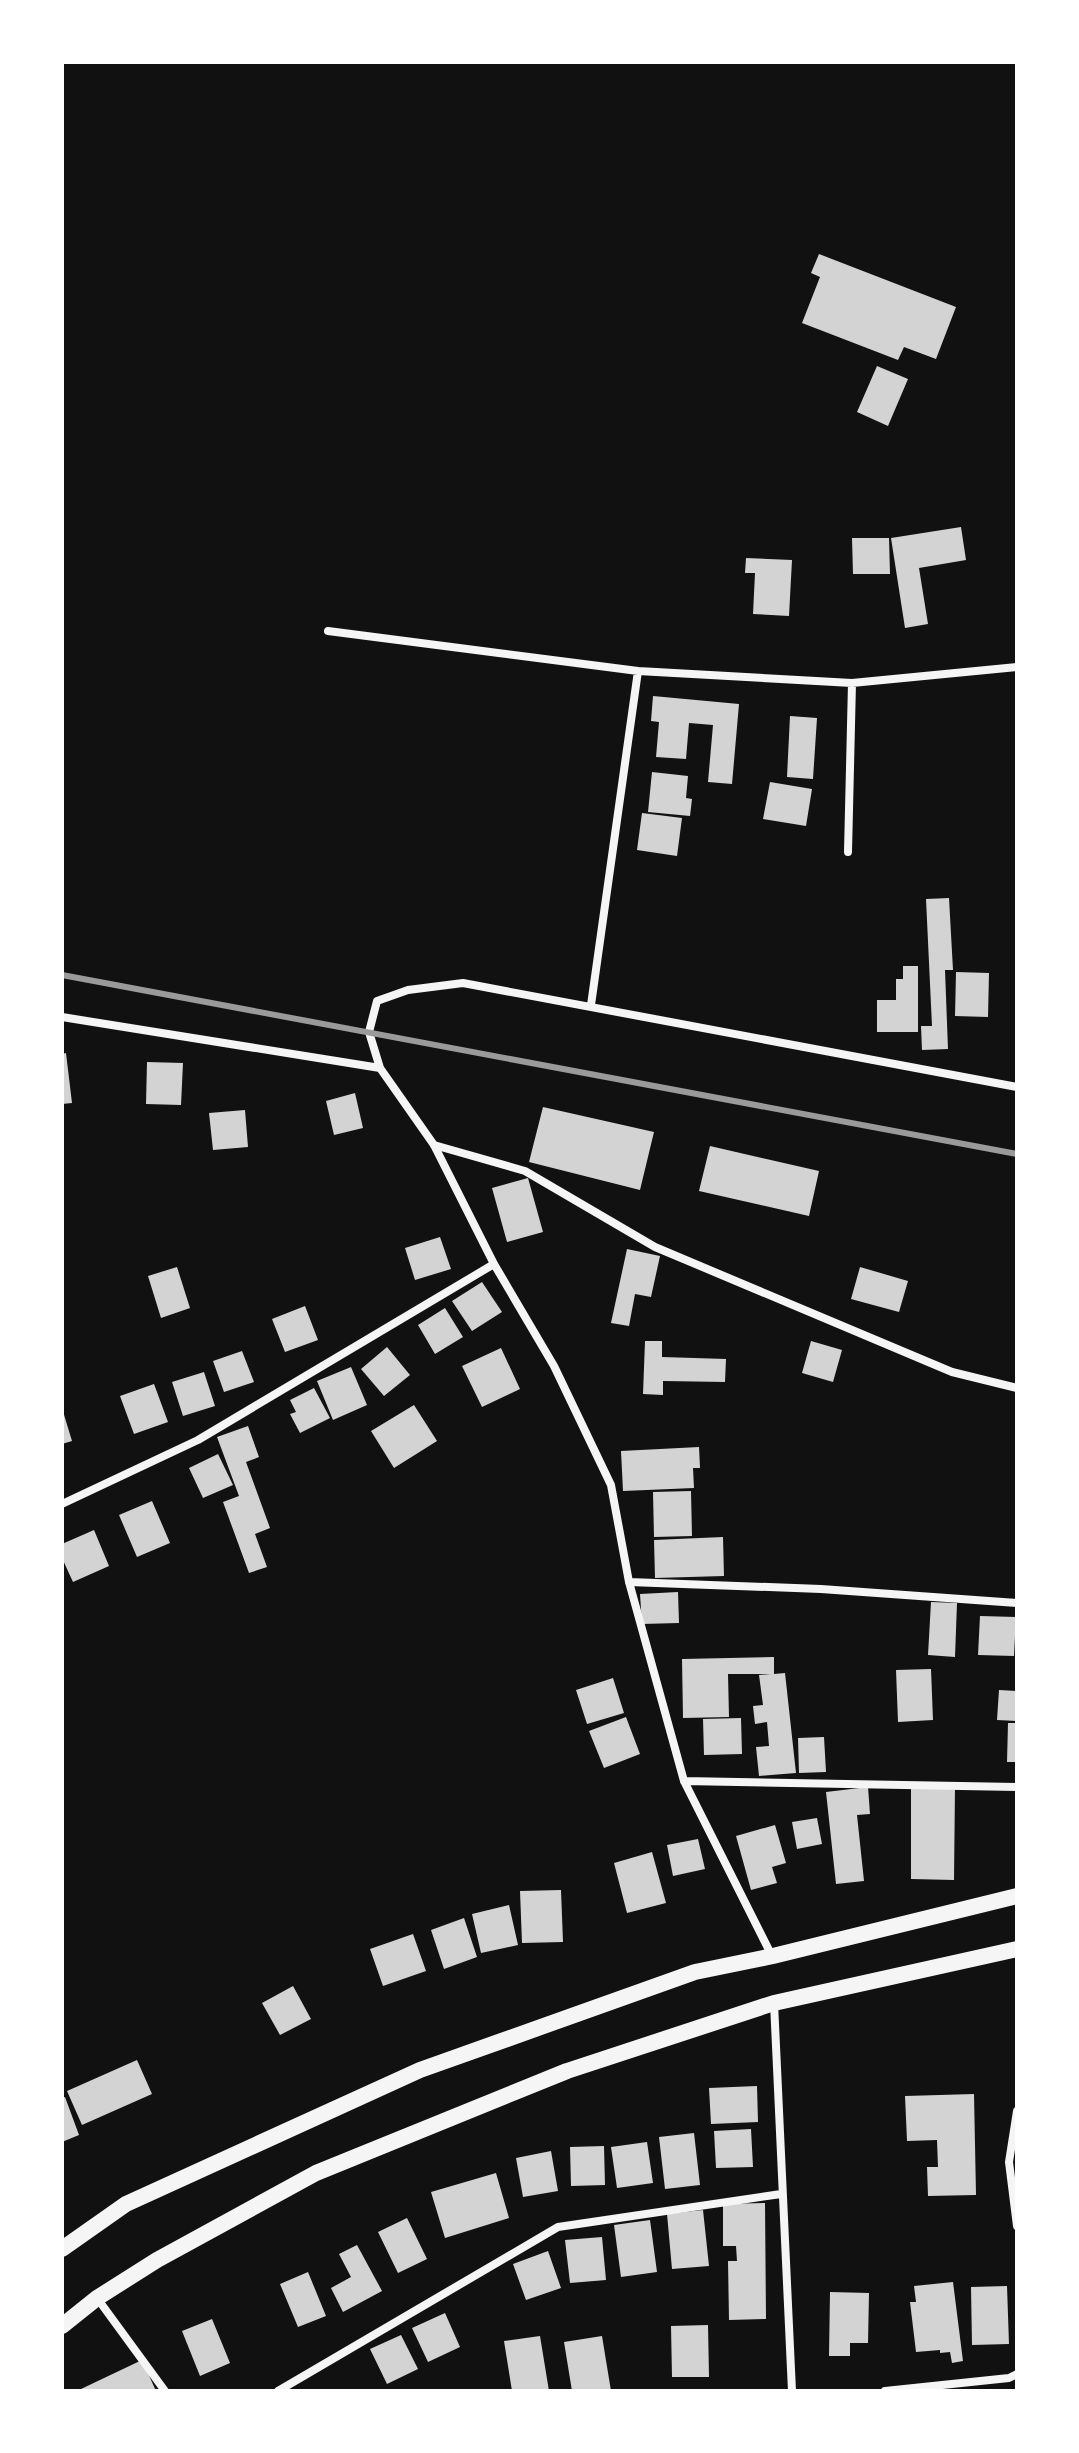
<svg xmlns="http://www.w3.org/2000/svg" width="1079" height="2453" font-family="Barlow,sans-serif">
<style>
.building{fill:#d3d3d3}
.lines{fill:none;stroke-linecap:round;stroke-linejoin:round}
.minor{stroke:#f5f5f5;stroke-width:8}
.trunk{stroke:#f5f5f5;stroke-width:16}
.rail{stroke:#9a9a9a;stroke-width:6}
</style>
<rect width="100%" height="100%" fill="#111"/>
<!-- building -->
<path class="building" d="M819,254L956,307L936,359L904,347L898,360L802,323L820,277L811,273Z
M877,366L908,379L888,426L857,412Z
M961,527L966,560L919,568L928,624L905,628L891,538Z
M852,538H889L890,574H853Z
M746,558L792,560L789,616L753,614L755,573H745Z
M653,696L739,704L732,784L708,782L713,725L689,723L686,759L656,757L659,722L651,721Z
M790,716L817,718L813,779L787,777Z
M652,772L688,776L686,798L692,799L690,816L648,812Z
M770,782L812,789L806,826L763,819Z
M642,813L682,818L677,856L637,850Z
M949,898L953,970H945L948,1049L922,1050L921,1026H932L926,899Z
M903,966H918V1032H877V1000H896V979H903Z
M956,972L989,973L988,1017L955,1016Z
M66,1053L72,1103L62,1104V1054Z
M147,1062L183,1063L181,1105L146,1104Z
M355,1093L363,1128L334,1135L326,1101Z
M543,1107L654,1132L640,1190L529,1162Z
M245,1110L248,1147L213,1150L209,1113Z
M710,1146L819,1171L809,1216L699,1191Z
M528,1178L543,1232L507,1242L492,1188Z
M440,1237L451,1269L415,1280L405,1248Z
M627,1249L660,1256L651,1297L635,1294L629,1326L611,1323Z
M177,1267L190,1308L161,1318L148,1276Z
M860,1267L908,1281L899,1312L851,1299Z
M482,1282L502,1312L472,1331L452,1301Z
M305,1306L318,1340L285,1352L272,1319Z
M445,1308L463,1337L435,1354L418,1325Z
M645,1341H662V1357L726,1359L725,1382L663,1381V1395L643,1394Z
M811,1341L842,1350L833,1382L802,1373Z
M387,1347L410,1375L384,1396L361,1369Z
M501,1348L520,1389L482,1407L462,1366Z
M242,1351L254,1382L224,1392L213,1361Z
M351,1367L367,1405L333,1420L317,1381Z
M204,1372L215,1406L183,1416L172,1382Z
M154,1384L168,1422L134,1434L120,1396Z
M314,1388L330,1418L300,1433L290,1414L296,1412L290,1400Z
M414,1405L437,1441L394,1468L371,1431Z
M62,1408L72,1441L62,1444Z
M248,1426L259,1457L246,1462L270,1528L255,1534L267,1567L249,1573L223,1502L239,1496L217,1437Z
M699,1447L700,1468H693L694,1488L623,1491L621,1451Z
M218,1454L233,1485L203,1498L189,1468Z
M691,1491L692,1536L654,1537L653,1492Z
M152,1501L170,1543L137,1557L119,1515Z
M94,1530L109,1566L73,1582L62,1558V1544Z
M723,1537L724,1576L655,1578L654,1540Z
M678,1592L679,1623L642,1624L640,1594Z
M931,1602L957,1603L955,1657L928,1655Z
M980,1616L1016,1617L1014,1656L978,1655Z
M774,1657V1674L785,1673L796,1773L759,1776L756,1747L769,1746L767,1722L755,1724L753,1706L763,1705L759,1675L771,1674H728L729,1717L683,1718L682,1659Z
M931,1669L933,1720L898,1722L896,1670Z
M613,1678L624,1713L587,1724L576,1690Z
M999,1690L1017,1691V1721L997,1720Z
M626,1717L640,1754L604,1768L589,1731Z
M741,1718L742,1754L704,1755L703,1719Z
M1008,1723H1017V1762H1007Z
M824,1737L826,1772L799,1773L798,1738Z
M911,1786L955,1787L954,1880L911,1879Z
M868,1787L870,1814L857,1815L864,1881L836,1884L826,1792Z
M817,1818L822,1844L797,1849L792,1822Z
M775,1825L786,1863L772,1867L777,1883L751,1890L736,1836Z
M698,1839L705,1869L673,1876L667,1845Z
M652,1852L666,1903L627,1913L614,1863Z
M561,1890L563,1942L522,1943L520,1891Z
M509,1905L518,1945L481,1953L472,1914Z
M464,1918L477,1957L444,1969L431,1930Z
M413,1934L426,1971L383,1986L370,1949Z
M293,1986L311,2019L280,2035L262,2003Z
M137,2060L152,2094L82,2125L67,2091Z
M757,2086L758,2122L711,2124L709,2088Z
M974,2094L976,2195L928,2196L927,2167H938L937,2140L907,2141L905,2096Z
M65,2097L79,2135L62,2142V2098Z
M751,2129L753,2167L716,2168L714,2131Z
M694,2133L700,2185L665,2189L659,2137Z
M647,2142L653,2183L617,2188L611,2147Z
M604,2146L605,2185L571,2186L570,2147Z
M551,2151L558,2191L523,2197L516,2158Z
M496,2173L509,2218L445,2238L431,2192Z
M765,2203L766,2319L729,2320L728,2261H737L736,2246H723V2204Z
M703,2210L709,2266L672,2269L667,2214Z
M407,2218L427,2259L398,2273L378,2232Z
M650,2220L657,2272L621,2277L614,2225Z
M602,2237L606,2280L570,2283L565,2240Z
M357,2245L382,2291L343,2312L331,2288L351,2277L339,2254Z
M548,2251L561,2288L526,2300L513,2264Z
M308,2272L326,2316L298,2327L280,2284Z
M953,2282L963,2361L952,2363L950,2352L940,2353V2350L916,2352L910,2302H916L914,2286Z
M1007,2286L1009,2344L972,2345L971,2287Z
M830,2292L869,2293L868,2343H850V2356H829Z
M445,2313L460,2347L428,2362L412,2328Z
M212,2319L230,2363L200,2376L182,2331Z
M708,2325L709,2377H672L671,2326Z
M401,2335L418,2369L387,2384L370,2349Z
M540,2336L549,2391H512L504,2341Z
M602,2336L611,2391H572L564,2342Z
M142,2360L156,2391H82L81,2389Z"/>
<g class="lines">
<!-- minor -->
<path class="minor" d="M328,631L638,671L852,683L1017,667
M848,852L852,683
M591,1005L638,671
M62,1017L380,1068
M434,1145L525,1171L655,1247L952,1372L1017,1388
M62,1504L198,1440L494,1264
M629,1582L821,1589L1017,1603
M684,1781L1017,1787
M772,1956L684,1781L629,1582L611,1485L554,1366L494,1264L434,1145L380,1068L369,1032L377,1001L408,990L463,983L1017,1087
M774,2003L792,2391
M1017,2111L1009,2162L1017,2226
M97,2298L165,2391
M278,2391L558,2227L781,2194
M885,2391L1009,2378L1017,2374"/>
<!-- trunk -->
<path class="trunk" d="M62,2249L126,2204L420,2070L695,1972L773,1956L1017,1896
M62,2326L97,2298L157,2260L316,2173L567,2071L774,2003L1017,1949"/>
<!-- rail -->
<path class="rail" d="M62,975L1017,1154"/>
</g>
<!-- border -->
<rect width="1079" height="2453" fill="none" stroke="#ffffff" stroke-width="128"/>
</svg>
